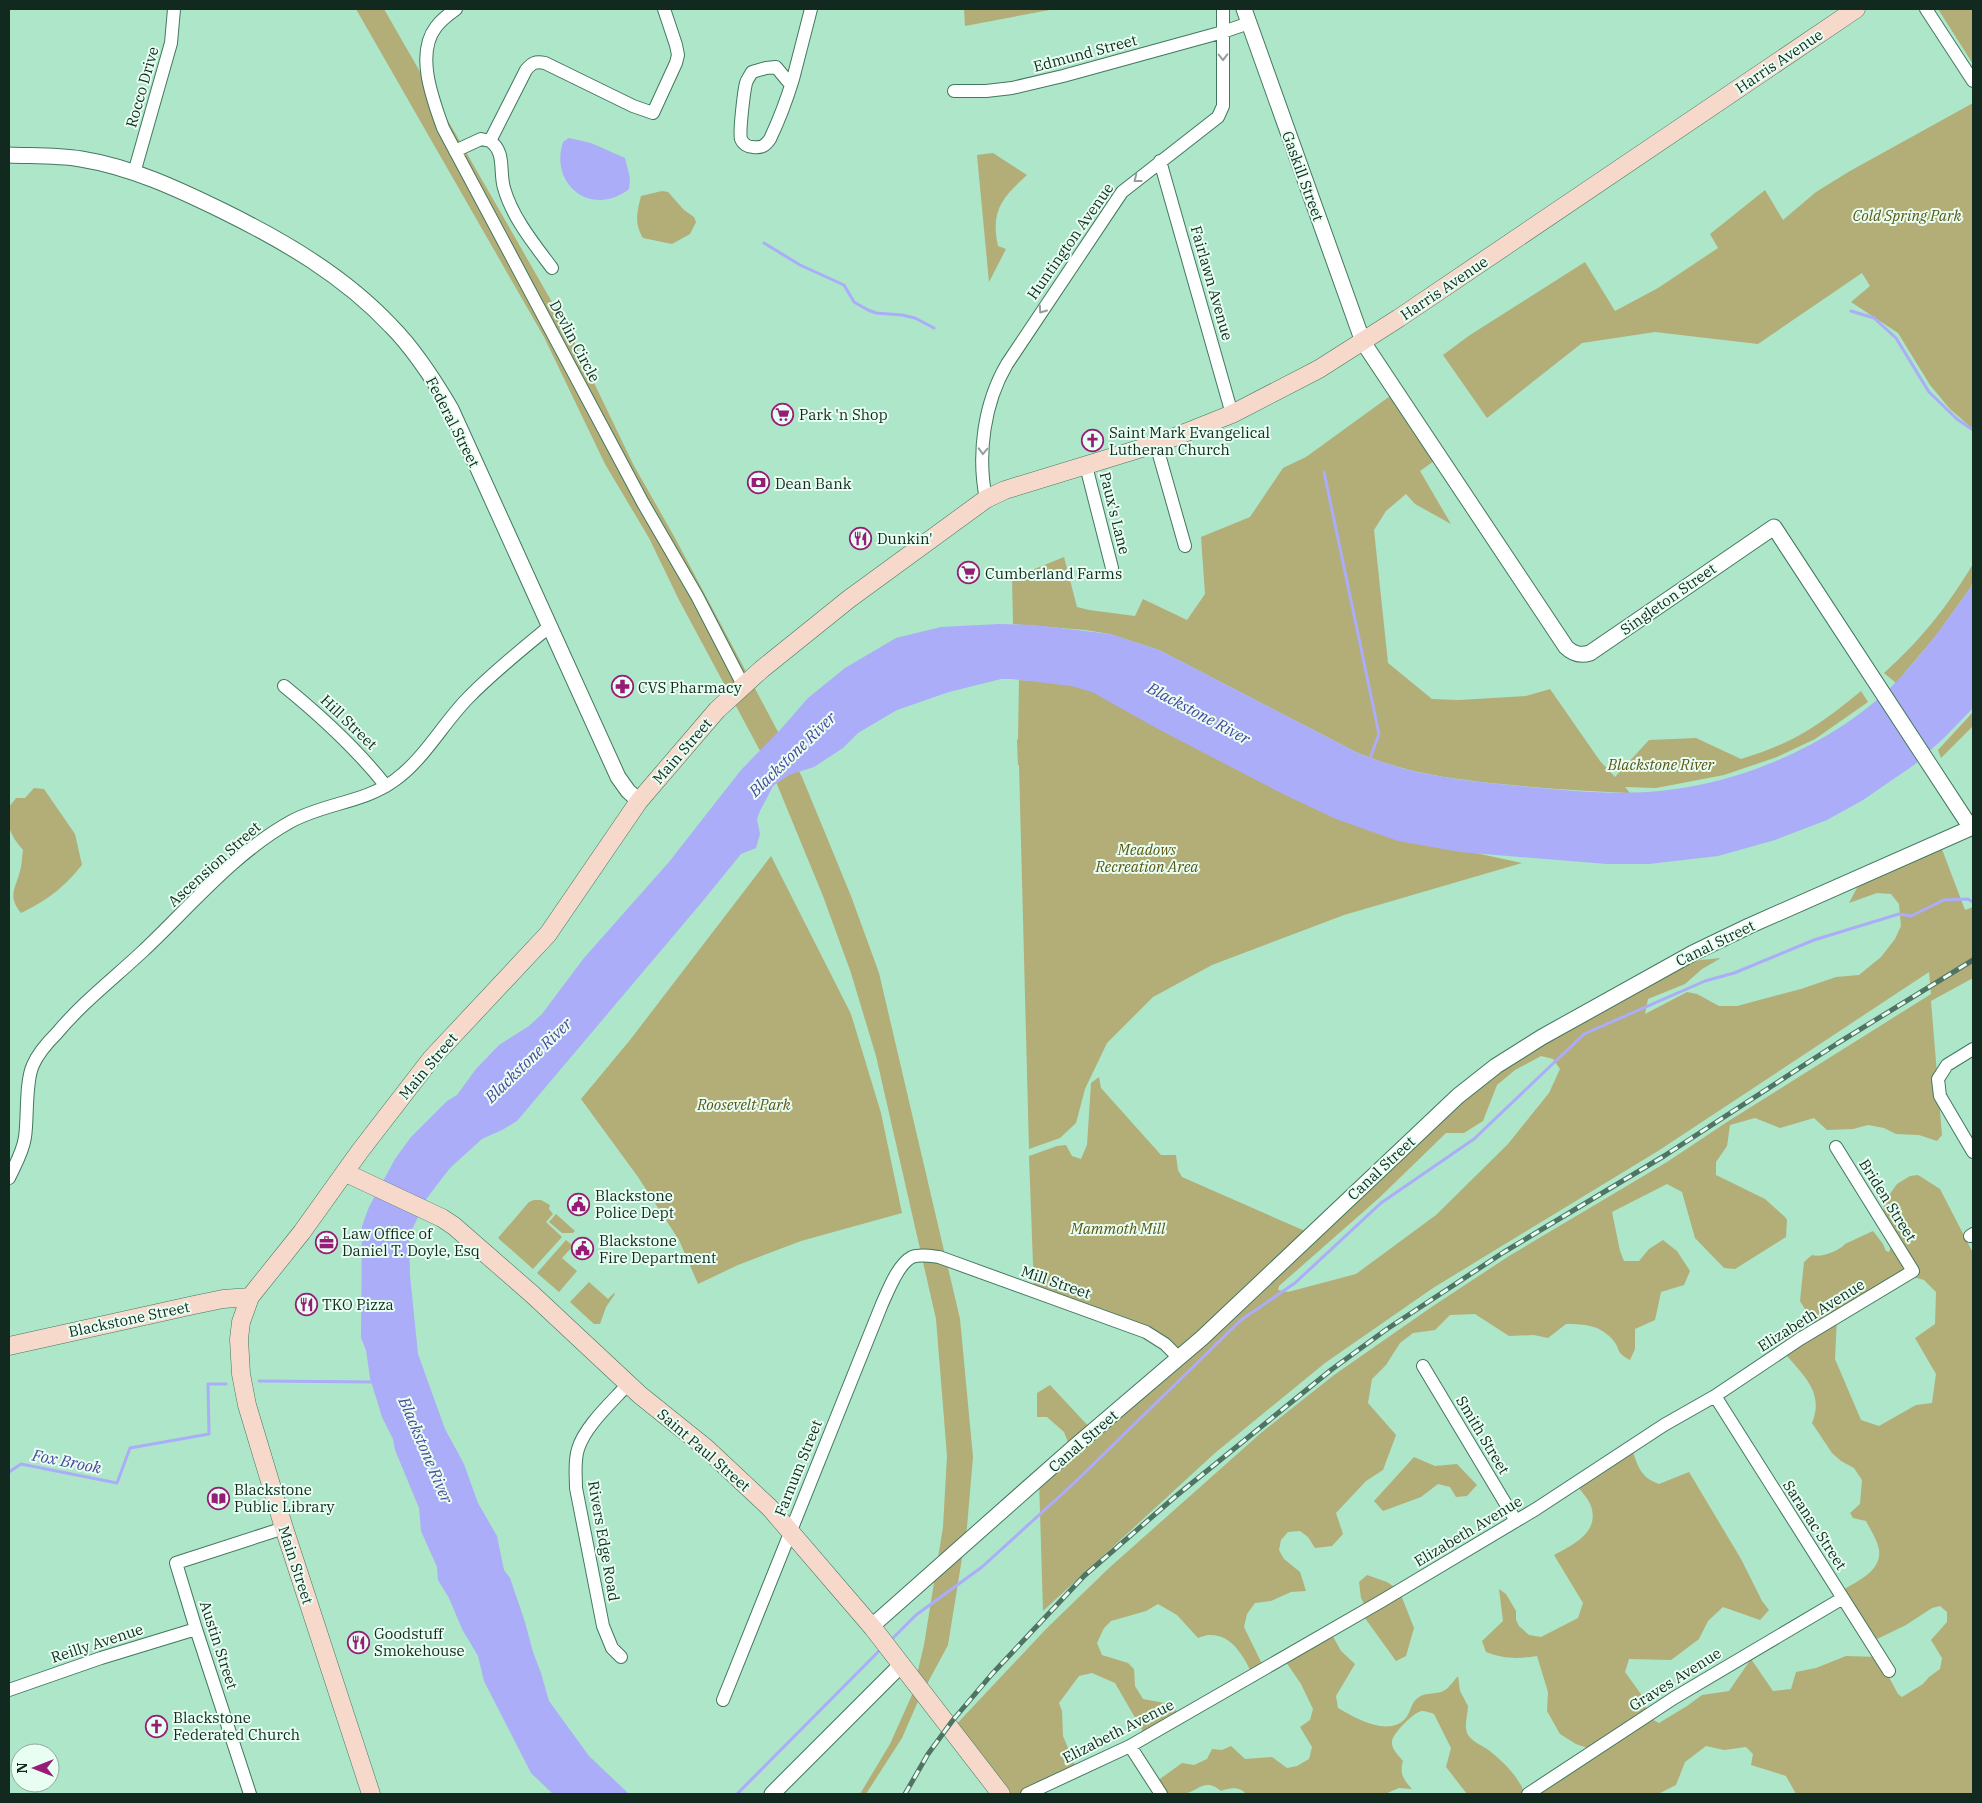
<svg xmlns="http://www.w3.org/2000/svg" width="1982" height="1803" font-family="'IBM Plex Serif',serif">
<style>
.green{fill:#b3ad78;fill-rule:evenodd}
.water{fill:#abadf9}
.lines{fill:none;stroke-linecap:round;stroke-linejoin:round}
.stream{stroke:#abadf9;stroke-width:3}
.minor-casing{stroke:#42785f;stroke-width:14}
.tertiary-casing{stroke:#42785f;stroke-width:17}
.secondary-casing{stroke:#42785f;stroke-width:19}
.minor{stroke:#fff;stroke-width:12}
.tertiary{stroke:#fff;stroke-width:15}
.secondary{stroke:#f7d9cc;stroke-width:18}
.rail-casing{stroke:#507463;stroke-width:5}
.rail{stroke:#e8fef2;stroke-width:3;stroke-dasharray:9;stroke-linecap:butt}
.oneway{stroke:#949f9a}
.labels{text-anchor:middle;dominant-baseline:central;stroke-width:4;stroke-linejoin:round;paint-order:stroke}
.street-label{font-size:15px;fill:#12291f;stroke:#e8fef2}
.park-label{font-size:15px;font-style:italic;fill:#5c5412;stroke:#e8fef2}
.poi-label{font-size:15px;fill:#12291f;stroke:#e8fef2;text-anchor:start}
.water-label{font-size:16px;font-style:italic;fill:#4b459d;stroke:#e8fef2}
</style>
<rect width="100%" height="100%" fill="#ade6c9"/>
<!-- green -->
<path class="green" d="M356,9H384L572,337L633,464L675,538L802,777L851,896L879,973L960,1319L973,1457L967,1527L948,1645L919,1699L902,1738L866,1794H860L890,1744L912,1695L924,1645L943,1527L947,1456L936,1319L876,1056L851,973L823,896L774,777L679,600L649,538L605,464L544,337Z
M964,9H1055L965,26Z
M1938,9H1973V64Z
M1973,103V429L1950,409L1930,385L1898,333L1851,302L1870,286L1862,273L1758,344L1655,332L1582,343L1487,418L1443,355L1470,335L1585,262L1615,311L1658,288L1718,248L1710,234L1765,190L1783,220L1816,192L1850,171Z
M993,153L1027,175C1003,197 990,210 998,246L1006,249L989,282L977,155Z
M662,191L668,192L684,210L694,217L696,222L690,234L672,244L643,238C634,223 637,212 641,196Z
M1397,391L1441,456L1420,471L1451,524L1415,504L1406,494L1386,511L1374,530L1388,663L1432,699L1459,700L1526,696L1550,689L1600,761L1615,777L1649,740L1696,738L1741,759C1792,744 1820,725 1861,691L1868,702L1815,739L1777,757L1724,775L1656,788L1625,787L1630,793C1590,791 1551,789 1512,785C1458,780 1406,774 1356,752L1159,650L1110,634L1085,630L1013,624L1012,578L1064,557L1077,607L1089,610L1135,616L1143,599L1187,620L1205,594L1201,537L1250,517L1283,468L1306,457Z
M1973,564V579L1971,587L1935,637L1896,683L1884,673C1921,640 1947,607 1973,564Z
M1019,680L1063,683L1096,691L1471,852L1522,863L1344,915L1212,965L1153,997L1107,1043L1085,1089L1076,1123L1060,1138L1029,1149L1019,765H1018L1017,740L1018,739Z
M1973,712V726L1941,758L1938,750Z
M34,788L44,789L75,834L82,865C62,889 49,899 21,913C6,895 17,887 21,867C22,862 22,856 23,850C13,839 4,824 9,808C10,805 14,801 16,798H25Z
M1940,844L1965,910L1973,907V978L1931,1001L1942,1135L1937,1141L1919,1135L1896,1134L1884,1128L1868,1125L1853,1129L1827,1130L1814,1118L1780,1128L1755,1118L1730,1125L1727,1146L1716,1162V1175L1765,1199L1785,1217L1787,1220L1786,1237L1735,1269L1724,1268L1695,1238L1682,1192L1667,1184L1612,1212L1620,1251L1624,1261H1639L1649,1249L1663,1240L1677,1251L1690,1271L1684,1285L1661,1292L1655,1320L1635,1329V1349L1630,1360C1614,1351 1622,1351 1613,1340C1600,1325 1585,1324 1566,1324L1548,1338L1534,1335L1509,1336L1475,1314L1450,1315L1435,1330L1413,1333L1400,1343L1386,1365L1372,1379L1368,1403L1396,1435L1383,1470L1366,1481L1336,1513L1343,1534L1332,1546L1315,1548L1308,1537L1300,1531L1288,1532L1281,1540L1279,1550L1284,1559L1300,1572L1306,1591L1291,1592L1271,1601L1255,1603L1247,1614L1244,1627L1263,1666L1252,1673C1243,1656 1232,1634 1209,1635C1206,1635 1201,1637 1198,1638L1177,1615L1158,1604L1146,1611L1111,1621L1104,1628L1097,1643L1102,1655L1128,1663L1134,1669L1135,1686L1143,1699L1170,1704L1181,1716L1145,1735L1115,1683L1092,1673L1079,1676L1059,1703L1062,1711L1063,1736L1077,1770L1030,1794H999L951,1730L1046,1629L1109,1568L1262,1432L1334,1375L1433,1306L1509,1256L1667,1162L1727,1122L1931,994L1929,972L1658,1151L1433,1288L1325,1363L1215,1453L1043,1611L1039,1479L1071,1450L1064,1432L1047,1417H1037V1393L1050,1385L1092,1430L1175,1360L1165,1344L1034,1291L1029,1156L1057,1146L1066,1145L1072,1156L1081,1159L1087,1145L1091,1083L1099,1077L1101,1088L1161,1155H1176L1178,1170L1182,1177L1305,1231L1469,1088L1683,963L1701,960L1721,958L1702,969L1685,984L1648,999L1645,1014L1687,992L1697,994L1719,1006H1737L1801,989L1836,977L1859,975L1881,957L1895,939L1901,926L1899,904L1891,894L1877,893L1849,903L1858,886L1868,877ZM1541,1056L1553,1059L1560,1069L1549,1093L1508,1144L1436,1215L1356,1274L1288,1292L1278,1290L1279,1286L1379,1198L1446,1133H1464L1483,1121L1497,1085L1515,1070Z
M771,856L851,1014L881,1113L902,1213L801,1241L738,1265L698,1284L679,1240L638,1177L581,1099L630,1040Z
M1918,1175L1940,1189L1973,1253V1794H1796L1786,1776L1751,1765L1753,1754L1746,1747L1724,1750L1706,1746L1685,1762L1676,1785L1658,1794H1527L1596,1751L1576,1744L1560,1734L1547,1711L1548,1692L1537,1656C1519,1659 1504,1659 1486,1652L1482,1641L1503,1621L1499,1589L1506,1594L1516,1611V1620L1519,1626L1529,1635L1541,1637L1578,1618L1583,1603L1554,1555C1572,1545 1600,1533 1591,1506C1588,1498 1580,1490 1575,1483L1631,1445C1637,1464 1639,1477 1659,1484L1689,1472L1741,1559L1762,1601L1769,1610L1760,1620L1723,1607L1708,1621L1699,1639L1671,1660L1629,1659L1625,1672L1643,1697L1648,1717L1659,1723L1687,1706L1702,1695L1729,1691L1751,1659L1773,1691L1791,1689L1796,1672L1816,1668L1846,1656L1878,1657L1898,1694L1902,1697L1923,1684L1929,1677L1940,1669L1942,1658L1931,1640L1947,1622V1612L1940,1606L1932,1608L1906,1625L1875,1640L1844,1589C1858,1581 1882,1570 1879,1550C1878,1541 1870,1529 1866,1521L1853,1518L1850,1513L1860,1504L1862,1480L1854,1468L1841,1461L1832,1453L1812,1423C1825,1391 1802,1375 1784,1352L1816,1327L1800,1301L1804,1262L1812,1255C1821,1258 1839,1251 1845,1244L1873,1231L1883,1244L1886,1251L1889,1252L1891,1247L1883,1218L1884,1202L1897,1184L1910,1176ZM1906,1275L1924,1280L1936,1292L1935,1324L1915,1338L1936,1374L1932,1403L1916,1405L1879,1426L1861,1420L1835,1359L1837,1317Z
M534,1200H541L550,1205L549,1209L553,1214L546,1222L562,1237L533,1269L498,1238L529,1202Z
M556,1214L575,1231L573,1233H562L549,1222Z
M566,1240L573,1246L562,1258L577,1271L559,1292L537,1273Z
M589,1282L608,1299L614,1293L615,1294L606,1307L600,1324H594L570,1302Z
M1414,1457L1435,1466L1457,1464L1477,1485L1467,1496L1456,1497L1450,1487L1438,1484L1421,1497L1383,1511L1374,1501Z
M1367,1575L1387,1582L1399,1590L1414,1628L1406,1656L1396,1661L1362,1614L1366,1607L1361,1598L1359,1582Z
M1330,1631L1341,1651L1355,1664L1336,1696L1338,1708C1355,1718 1388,1737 1405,1719C1412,1711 1410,1703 1419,1697C1426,1692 1438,1695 1445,1690C1450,1687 1454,1680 1458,1676L1460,1691L1468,1706C1468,1714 1464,1724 1467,1733C1472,1743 1483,1745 1491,1752C1505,1763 1519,1778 1525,1794H1467L1446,1767L1451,1748L1434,1714C1431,1713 1426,1711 1422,1711C1415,1711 1393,1733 1392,1741C1391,1749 1398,1755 1403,1761C1399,1774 1404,1780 1412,1789L1399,1788L1385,1794H1246C1239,1786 1230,1788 1221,1791C1205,1778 1200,1790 1184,1794C1177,1796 1167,1794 1159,1794L1153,1784L1182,1763L1194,1765L1207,1759L1212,1749L1222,1750L1231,1746L1245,1759L1272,1757L1287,1768L1297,1766L1309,1759L1312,1747L1300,1727L1310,1720L1313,1709L1301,1684L1284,1659Z"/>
<!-- water -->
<path class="water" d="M569,138L591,143L625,158L630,178L629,189C592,218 549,185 563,142Z
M1973,584V708L1945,737L1914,765L1863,800L1827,820L1775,840L1718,856L1649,864H1607L1460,852L1398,841L1336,819L1283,794L1158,729L1092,692L1071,686L1011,679H1001L949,692L897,710L858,733L843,748L814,767L789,775L773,786L760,811L757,819L760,834L756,848L741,854L702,902L517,1121L502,1130L482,1139L450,1168L427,1198L409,1236L410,1275L418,1354L445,1429L464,1464L478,1503L497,1536L504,1570L510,1578L525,1622L533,1652L541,1673L549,1701L589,1756L629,1794H553L531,1773L484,1681L478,1656L462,1629L449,1598L438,1580L437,1567L421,1531L419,1508L395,1450L393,1439L382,1417L370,1378L366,1350L361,1338L362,1226L369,1207L395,1159L411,1137L447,1101L457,1095L476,1069L499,1045L529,1026L542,1014L584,958L669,862L741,770L780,730L808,698L845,668L896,638L941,627L1000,624L1035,625L1110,634L1159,650L1356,752C1413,777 1469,781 1529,787C1575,791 1622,796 1668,790C1748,781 1840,740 1896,682C1925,652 1949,618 1973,584Z"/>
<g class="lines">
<!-- stream -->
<path class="stream" d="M764,243L800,265L844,285L854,302L868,310L876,313L902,315L915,318L934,328
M1851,311L1874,318L1896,338L1929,392L1957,419L1973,430
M1324,472L1379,734L1369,761
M259,1381L376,1382
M9,1472L21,1464L117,1483L130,1448L209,1434L208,1384H226
M891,1640L916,1615L982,1567L1073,1484L1241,1320L1295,1283L1381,1203L1474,1139L1584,1034L1705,981L1734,973L1814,940L1899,914L1911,916L1944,900L1968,899L1973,902
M737,1794L881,1649"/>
<defs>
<path id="minor" d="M456,9C449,14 441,20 436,27C415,54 433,100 443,128L643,503L697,596L743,685
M1926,9L1973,81
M791,85L776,67L766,68L752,72C750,76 747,79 746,83C744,91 739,132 741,139C743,144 748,147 753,147C762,148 765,146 770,139C779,120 787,99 793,79L811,9
M954,91H986L1012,88L1063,76L1223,32L1249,23
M455,151L481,139L490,141
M1160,161L1232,414
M134,173L171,43L174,9
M552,268C534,244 512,217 504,188C499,171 506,152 490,141L526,70C532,63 535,61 545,63L633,106L653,113L676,63L678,55L676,45L664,9
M1156,444L1185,546
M1086,466L1112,568
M986,499C977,454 984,403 1007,364L1122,192L1218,117L1223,106V9
M284,686C322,717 356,748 386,786
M1973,1049L1947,1065L1938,1079L1940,1096L1973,1152
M9,1178C15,1165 23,1152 25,1137C28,1118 25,1082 33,1065C38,1053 48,1042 57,1033C82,1003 113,979 142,952C189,908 233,854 290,822C324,803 364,803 395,780C424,759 442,725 467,699C492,673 521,650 549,627
M1970,1236L1973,1234
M1423,1366L1516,1521
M1715,1396L1889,1671
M621,1657L612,1648L603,1626L576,1488C576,1475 574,1462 578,1449C585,1426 612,1402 628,1384
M9,1690L101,1658L196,1629
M723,1700L882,1304C888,1291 898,1264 912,1257C920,1254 931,1256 939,1257L1146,1332L1165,1344L1179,1358
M1130,1746L1161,1794
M250,1794L196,1629L176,1563L284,1528
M1027,1794L1130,1746L1380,1602L1536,1509L1664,1425L1715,1396L1800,1339L1913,1271L1836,1147
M1528,1794L1674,1698L1843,1598"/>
<path id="tertiary" d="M1244,9L1363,342L1566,647C1573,654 1580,656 1590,653L1774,527L1971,828
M9,155C33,156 57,155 81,159C131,167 178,189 223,211C284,241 344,276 391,326C415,350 434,380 451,409L618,777L628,791L639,801
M872,1626L1073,1448L1202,1338L1458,1096L1496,1066L1542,1037L1693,953L1749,926L1973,827
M772,1794L901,1665"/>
<path id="secondary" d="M346,1173L442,1218L454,1226L533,1295L640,1395L706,1448L770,1508L873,1628L1001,1794
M9,1346L194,1305L223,1299L250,1297
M371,1794L284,1528L247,1405L241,1374L239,1339L241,1322L250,1297L302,1232L360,1151L431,1059L548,934L639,801L717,710L762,669L849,599L986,499L1005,490L1162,442L1232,414L1319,369L1399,318L1856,9"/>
</defs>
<!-- minor casing -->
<use href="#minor" class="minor-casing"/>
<!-- tertiary casing -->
<use href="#tertiary" class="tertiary-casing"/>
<!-- secondary casing -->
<use href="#secondary" class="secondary-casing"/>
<!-- minor -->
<use href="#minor" class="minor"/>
<!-- tertiary -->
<use href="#tertiary" class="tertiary"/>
<!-- secondary -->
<use href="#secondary" class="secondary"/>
<defs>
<path id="rail" d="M905,1794L928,1754L953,1720L992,1674L1084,1576L1176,1496L1331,1370L1387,1329L1504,1252L1664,1156L1838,1043L1973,960"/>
</defs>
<!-- rail casing -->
<use href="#rail" class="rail-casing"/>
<!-- rail -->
<use href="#rail" class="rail"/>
</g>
<!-- one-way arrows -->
<defs><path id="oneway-chevron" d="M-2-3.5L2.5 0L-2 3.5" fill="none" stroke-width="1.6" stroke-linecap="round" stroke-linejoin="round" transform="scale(1.25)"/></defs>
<g class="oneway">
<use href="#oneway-chevron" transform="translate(1223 57) rotate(89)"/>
<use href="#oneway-chevron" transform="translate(1137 179) rotate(142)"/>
<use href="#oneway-chevron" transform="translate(1042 310) rotate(125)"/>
<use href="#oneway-chevron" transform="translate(983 451) rotate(92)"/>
</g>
<!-- icons -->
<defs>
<symbol id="supermarket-ring" viewBox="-11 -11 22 22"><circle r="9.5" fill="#e8fef2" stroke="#971c75" stroke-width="1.5"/><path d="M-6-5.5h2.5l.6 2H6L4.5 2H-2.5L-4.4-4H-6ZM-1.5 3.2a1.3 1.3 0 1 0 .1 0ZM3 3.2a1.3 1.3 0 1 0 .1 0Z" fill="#971c75"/></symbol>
<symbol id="church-ring" viewBox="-11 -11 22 22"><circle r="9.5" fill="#e8fef2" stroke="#971c75" stroke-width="1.5"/><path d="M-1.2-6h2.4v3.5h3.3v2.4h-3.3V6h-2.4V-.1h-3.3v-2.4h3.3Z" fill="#971c75"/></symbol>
<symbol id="bank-ring" viewBox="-11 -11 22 22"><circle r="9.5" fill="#e8fef2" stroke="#971c75" stroke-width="1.5"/><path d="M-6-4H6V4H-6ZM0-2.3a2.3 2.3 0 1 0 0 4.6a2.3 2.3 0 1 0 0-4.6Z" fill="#971c75"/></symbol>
<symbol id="restaurant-ring" viewBox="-11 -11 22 22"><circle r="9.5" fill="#e8fef2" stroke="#971c75" stroke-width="1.5"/><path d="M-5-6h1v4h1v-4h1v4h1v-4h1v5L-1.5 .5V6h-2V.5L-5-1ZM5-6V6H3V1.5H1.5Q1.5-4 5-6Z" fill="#971c75"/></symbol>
<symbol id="pharmacy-ring" viewBox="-11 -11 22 22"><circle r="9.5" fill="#e8fef2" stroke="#971c75" stroke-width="1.5"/><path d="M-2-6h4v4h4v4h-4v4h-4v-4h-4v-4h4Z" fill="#971c75"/></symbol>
<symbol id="civic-ring" viewBox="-11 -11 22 22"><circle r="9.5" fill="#e8fef2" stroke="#971c75" stroke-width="1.5"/><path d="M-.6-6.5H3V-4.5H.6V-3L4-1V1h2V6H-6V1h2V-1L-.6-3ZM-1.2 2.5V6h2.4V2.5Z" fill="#971c75"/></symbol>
<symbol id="office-ring" viewBox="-11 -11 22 22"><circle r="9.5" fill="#e8fef2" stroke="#971c75" stroke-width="1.5"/><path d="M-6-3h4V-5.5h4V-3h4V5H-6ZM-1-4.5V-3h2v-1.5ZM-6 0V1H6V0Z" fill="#971c75"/></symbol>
<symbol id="library-ring" viewBox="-11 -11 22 22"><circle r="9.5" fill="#e8fef2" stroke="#971c75" stroke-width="1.5"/><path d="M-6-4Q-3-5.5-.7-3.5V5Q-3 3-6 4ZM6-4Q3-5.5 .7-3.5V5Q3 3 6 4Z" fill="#971c75"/></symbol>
</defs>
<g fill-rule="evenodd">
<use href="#supermarket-ring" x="770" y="402" width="25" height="25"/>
<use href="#church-ring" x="1080" y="428" width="25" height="25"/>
<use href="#bank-ring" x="746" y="470" width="25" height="25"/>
<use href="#restaurant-ring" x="848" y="526" width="25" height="25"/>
<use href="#supermarket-ring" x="956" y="560" width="25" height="25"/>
<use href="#pharmacy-ring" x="610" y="674" width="25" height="25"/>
<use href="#civic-ring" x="566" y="1192" width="25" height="25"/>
<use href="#office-ring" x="314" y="1230" width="25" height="25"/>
<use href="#civic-ring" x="570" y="1236" width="25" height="25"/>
<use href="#restaurant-ring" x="294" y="1292" width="25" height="25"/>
<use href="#library-ring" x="206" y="1486" width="25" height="25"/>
<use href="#restaurant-ring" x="346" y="1630" width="25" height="25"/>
<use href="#church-ring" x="144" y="1714" width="25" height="25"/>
</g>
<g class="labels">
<!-- street labels -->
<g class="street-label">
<text transform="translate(1085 53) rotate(-15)">Edmund Street</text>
<text transform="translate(1779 61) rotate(-34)">Harris Avenue</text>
<text transform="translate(142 87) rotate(-74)">Rocco Drive</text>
<text transform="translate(1303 176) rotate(70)">Gaskill Street</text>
<text transform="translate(1070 241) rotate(-55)">Huntington Avenue</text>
<text transform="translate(1212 283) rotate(74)">Fairlawn Avenue</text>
<text transform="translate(1444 288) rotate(-34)">Harris Avenue</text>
<text transform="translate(575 341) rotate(62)">Devlin Circle</text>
<text transform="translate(453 422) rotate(63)">Federal Street</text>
<text transform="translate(1115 513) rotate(76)">Paux's Lane</text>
<text transform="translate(1668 599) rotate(-35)">Singleton Street</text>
<text transform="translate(349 722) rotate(44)">Hill Street</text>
<text transform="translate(682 751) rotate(-49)">Main Street</text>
<text transform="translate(214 864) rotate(-42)">Ascension Street</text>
<text transform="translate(1715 943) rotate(-26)">Canal Street</text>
<text transform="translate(428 1066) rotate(-50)">Main Street</text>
<text transform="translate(1381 1168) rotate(-43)">Canal Street</text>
<text transform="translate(1888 1200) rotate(58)">Briden Street</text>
<text transform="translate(1056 1282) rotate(19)">Mill Street</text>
<text transform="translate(1811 1315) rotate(-32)">Elizabeth Avenue</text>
<text transform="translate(129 1319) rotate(-12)">Blackstone Street</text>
<text transform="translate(1483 1435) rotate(59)">Smith Street</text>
<text transform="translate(1083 1441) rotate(-41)">Canal Street</text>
<text transform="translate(704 1450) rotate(41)">Saint Paul Street</text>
<text transform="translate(798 1468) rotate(-68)">Farnum Street</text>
<text transform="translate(1815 1525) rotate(57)">Saranac Street</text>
<text transform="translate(1468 1531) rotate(-31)">Elizabeth Avenue</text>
<text transform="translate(604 1541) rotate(80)">Rivers Edge Road</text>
<text transform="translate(296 1565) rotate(72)">Main Street</text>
<text transform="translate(97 1643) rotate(-18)">Reilly Avenue</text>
<text transform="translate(219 1645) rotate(72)">Austin Street</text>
<text transform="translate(1675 1679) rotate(-32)">Graves Avenue</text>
<text transform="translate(1118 1731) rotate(-27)">Elizabeth Avenue</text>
</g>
<!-- park labels -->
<g class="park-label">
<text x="1907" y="215">Cold Spring Park</text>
<text x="1661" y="764">Blackstone River</text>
<text x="1147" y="849">Meadows<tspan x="1147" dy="17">Recreation Area</tspan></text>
<text x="744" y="1104">Roosevelt Park</text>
<text x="1118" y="1228">Mammoth Mill</text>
</g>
<!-- poi labels -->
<g class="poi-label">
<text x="799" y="414">Park 'n Shop</text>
<text x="1109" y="432">Saint Mark Evangelical<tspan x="1109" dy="17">Lutheran Church</tspan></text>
<text x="775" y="483">Dean Bank</text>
<text x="877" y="538">Dunkin'</text>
<text x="985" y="573">Cumberland Farms</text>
<text x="638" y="687">CVS Pharmacy</text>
<text x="595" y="1195">Blackstone<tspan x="595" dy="17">Police Dept</tspan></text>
<text x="342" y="1233">Law Office of<tspan x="342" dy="17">Daniel T. Doyle, Esq</tspan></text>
<text x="599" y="1240">Blackstone<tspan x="599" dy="17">Fire Department</tspan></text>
<text x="322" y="1304">TKO Pizza</text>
<text x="234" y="1489">Blackstone<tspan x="234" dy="17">Public Library</tspan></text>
<text x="374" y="1633">Goodstuff<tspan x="374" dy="17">Smokehouse</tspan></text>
<text x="173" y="1717">Blackstone<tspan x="173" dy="17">Federated Church</tspan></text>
</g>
<!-- water labels -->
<g class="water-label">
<text transform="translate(1199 713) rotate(28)">Blackstone River</text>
<text transform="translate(792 754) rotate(-44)">Blackstone River</text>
<text transform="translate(528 1060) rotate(-44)">Blackstone River</text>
<text transform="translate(426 1450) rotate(67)">Blackstone River</text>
<text transform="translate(67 1461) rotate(11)">Fox Brook</text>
</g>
</g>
<!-- border -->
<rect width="1982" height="1803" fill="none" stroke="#12291f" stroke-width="20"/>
<!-- north arrow -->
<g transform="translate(35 1768) rotate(270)"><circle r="24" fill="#e8fef2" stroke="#92a99e"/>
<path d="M0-4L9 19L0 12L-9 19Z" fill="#971c75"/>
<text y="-8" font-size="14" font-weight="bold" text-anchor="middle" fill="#12291f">N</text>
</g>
</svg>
